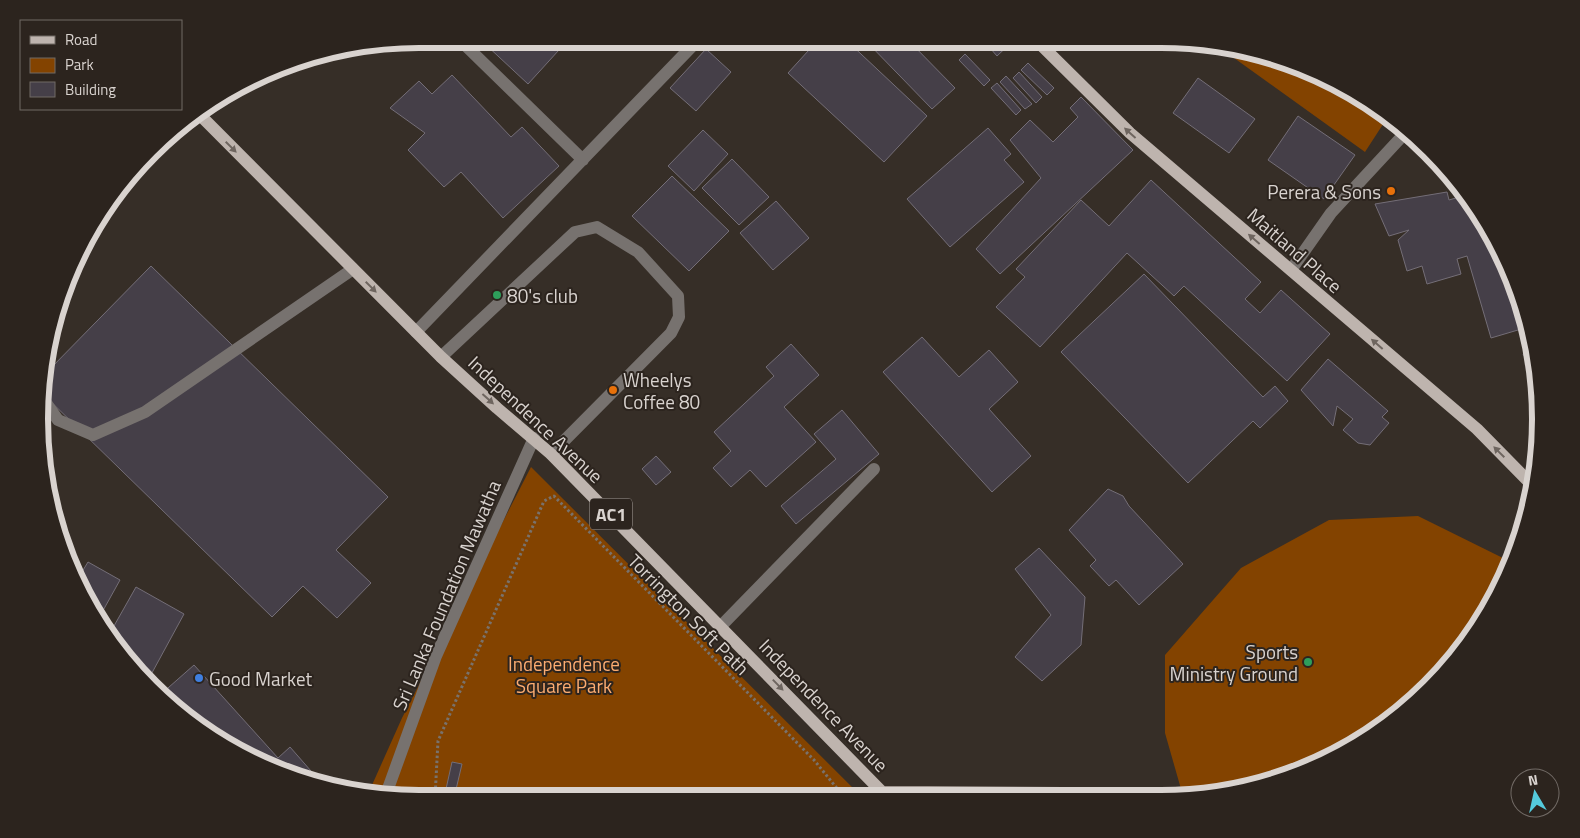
<svg xmlns="http://www.w3.org/2000/svg" width="1580" height="838" font-family="'Titillium Web',sans-serif">
<style>
.green{fill:#834300}
.building{fill:#453f48;stroke:#746e77}
.lines{fill:none;stroke-linecap:round;stroke-linejoin:round}
.path{stroke:#79726c;stroke-width:3;stroke-dasharray:2.5 2.5;stroke-linecap:butt}
.minor{stroke:#77726f;stroke-width:12}
.major{stroke:#beb4ae;stroke-width:12}
.oneway{fill:#6e655f}
.food-dot{fill:#e8710a;stroke:#2c241e;stroke-width:2}
.leisure-dot{fill:#2e9e5b;stroke:#2c241e;stroke-width:2}
.shop-dot{fill:#3f7fe0;stroke:#2c241e;stroke-width:2}
.labels{text-anchor:middle;dominant-baseline:central;stroke-width:4;stroke-linejoin:round;paint-order:stroke}
.shield{fill:#2c241e;stroke:#a59e9a;stroke-width:1}
.shield-label{font-size:18px;font-weight:bold;fill:#d9d3cf}
.poi-label{font-size:19px;fill:#d9d3cf;stroke:#2c241e;text-anchor:start}
.street-label{font-size:19px;fill:#d9d3cf;stroke:#2c241e}
.park-label{font-size:19px;fill:#fcac71;stroke:#2c241e}
.rim{fill:none;stroke:#d9d3cf;stroke-width:6}
</style>
<rect width="100%" height="100%" fill="#362e27"/>
<!-- green -->
<path class="green" d="M1216,45L1259,52L1329,78L1389,115L1365,152Z
M531,467L862,797L394,798L368,794L402,718Z
M1418,516L1511,562L1502,587L1447,669L1392,721L1306,770L1211,796H1183L1165,733V655L1241,568L1329,520Z"/>
<!-- building -->
<path class="building" d="M488,39H569L528,84L484,43Z
M819,39H845L927,116L884,162L788,73Z
M864,39H907L955,88L932,109Z
M999,39L1014,40L997,56L990,48Z
M706,49L731,72L696,111L670,88Z
M965,54L990,80L984,86L959,60Z
M1028,63L1054,88L1047,95L1021,70Z
M1019,72L1042,97L1036,103L1013,78Z
M452,75L511,137L522,127L559,166L503,218L461,172L444,187L408,150L425,133L390,108L419,81L432,94Z
M1006,76L1032,104L1025,109L1000,82Z
M1198,78L1255,119L1229,153L1173,113Z
M997,83L1021,110L1016,115L991,88Z
M1081,97L1133,150L1000,274L976,249L1041,178L1010,140L1030,120L1053,142L1078,117L1070,108Z
M1298,116L1355,155L1324,199L1268,160Z
M988,128L1011,154L1004,160L1024,182L950,247L907,199Z
M703,130L728,154L694,191L668,166Z
M732,159L769,197L739,225L702,188Z
M672,176L729,231L689,271L632,216Z
M1151,180L1261,282L1245,299L1260,313L1281,290L1330,334L1287,381L1184,286L1174,296L1127,253L1040,347L996,307L1025,277L1016,269L1081,200L1109,226Z
M1447,192L1449,200L1466,195L1490,229L1521,297L1528,327L1491,338L1467,256L1457,259L1461,274L1427,284L1422,266L1407,271L1398,240L1409,230L1389,236L1375,204Z
M776,201L809,238L773,270L740,233Z
M151,266L388,497L336,550L371,583L337,618L303,586L272,617L44,395L47,372Z
M1144,274L1263,397L1275,386L1288,401L1260,428L1253,421L1188,483L1061,352Z
M922,337L959,377L989,350L1018,382L989,409L1031,456L992,492L883,372Z
M791,344L819,375L784,407L816,442L766,487L750,470L731,487L713,468L731,451L714,432L774,376L766,367Z
M1533,348L1538,370V380L1523,354Z
M1328,359L1388,411L1382,417L1389,423L1370,445L1358,443L1343,430L1353,419L1337,406L1333,426L1301,390Z
M842,410L879,454L796,524L781,506L836,459L814,434Z
M656,456L671,472L656,485L642,469Z
M1108,489L1123,496L1129,506L1183,564L1139,605L1116,580L1109,586L1090,566L1096,560L1069,530Z
M1039,548L1085,597L1081,645L1042,681L1015,657L1051,615L1015,569Z
M88,562L120,580L100,616L77,580Z
M136,587L184,614L147,682L133,670L110,633Z
M194,665L278,758L290,747L325,787L251,760L188,721L160,695Z
M452,762L462,764L454,798H444Z"/>
<g class="lines">
<!-- path -->
<path class="path" d="M435,798L438,741L544,501L554,496L814,760L844,797"/>
<!-- minor -->
<path class="minor" d="M465,45L583,160
M1291,270L1331,213L1407,131
M416,332L699,39
M441,357L575,232L597,227L638,252L678,296L679,317L671,333L551,454
M44,400L58,420L93,435L145,412L353,269
M721,626L874,469
M385,797L436,656L534,438"/>
<!-- major -->
<path class="major" d="M1035,39L1130,133L1477,429L1533,486
M197,112L441,357L497,408L551,454L882,792L1064,793L1070,796"/>
</g>
<!-- one-way arrows -->
<defs><path id="oneway-solid" d="M-6-.8H1V-3.2L6.5 0L1 3.2V.8H-6Z" transform="scale(1.25)"/></defs>
<g class="oneway">
<use href="#oneway-solid" transform="translate(1130 133) rotate(-138)"/>
<use href="#oneway-solid" transform="translate(231 147) rotate(45)"/>
<use href="#oneway-solid" transform="translate(1254 239) rotate(-139)"/>
<use href="#oneway-solid" transform="translate(371 287) rotate(45)"/>
<use href="#oneway-solid" transform="translate(1377 344) rotate(-139)"/>
<use href="#oneway-solid" transform="translate(488 399) rotate(42)"/>
<use href="#oneway-solid" transform="translate(1499 452) rotate(-135)"/>
<use href="#oneway-solid" transform="translate(778 685) rotate(46)"/>
</g>
<!-- markers -->
<g class="food-dot">
<circle cx="1391" cy="191" r="5"/>
<circle cx="613" cy="390" r="5"/>
</g>
<g class="leisure-dot">
<circle cx="497" cy="295" r="5"/>
<circle cx="1308" cy="662" r="5"/>
</g>
<circle class="shop-dot" cx="199" cy="678" r="5"/>
<g class="labels">
<!-- shield labels -->
<rect class="shield" x="590" y="498.5" width="42" height="31" rx="4"/>
<g class="shield-label">
<text x="611" y="514">AC1</text>
</g>
<!-- poi labels -->
<g class="poi-label">
<text x="1381" y="191" text-anchor="end">Perera &amp; Sons</text>
<text x="507" y="295">80's club</text>
<text x="623" y="379">Wheelys<tspan x="623" dy="22">Coffee 80</tspan></text>
<text x="1298" y="651" text-anchor="end">Sports<tspan x="1298" dy="22">Ministry Ground</tspan></text>
<text x="209" y="678">Good Market</text>
</g>
<!-- street labels -->
<g class="street-label">
<text transform="translate(1295 250) rotate(41)">Maitland Place</text>
<text transform="translate(536 419) rotate(43)">Independence Avenue</text>
<text transform="translate(446 595) rotate(-67)">Sri Lanka Foundation Mawatha</text>
<text transform="translate(689 614) rotate(45)">Torrington Soft Path</text>
<text transform="translate(824 705) rotate(46)">Independence Avenue</text>
</g>
<!-- park labels -->
<g class="park-label">
<text x="564" y="663">Independence<tspan x="564" dy="22">Square Park</tspan></text>
</g>
</g>
<!-- crop -->
<path d="M0 0H1580V838H0ZM419 48H1161A371 371 0 0 1 1532 419V419A371 371 0 0 1 1161 790H419A371 371 0 0 1 48 419V419A371 371 0 0 1 419 48Z" fill="#2c241e" fill-rule="evenodd"/>
<path class="rim" d="M419 48H1161A371 371 0 0 1 1532 419V419A371 371 0 0 1 1161 790H419A371 371 0 0 1 48 419V419A371 371 0 0 1 419 48Z"/>
<!-- legend -->
<rect x="20" y="20" width="162" height="90" fill="#2c241e" stroke="#716a65"/>
<rect x="30" y="36" width="25" height="8" fill="#beb4ae" stroke="#716a65"/>
<text x="65" y="45" font-size="15" fill="#d9d3cf">Road</text>
<rect x="30" y="58" width="25" height="15" fill="#834300" stroke="#716a65"/>
<text x="65" y="70" font-size="15" fill="#d9d3cf">Park</text>
<rect x="30" y="82" width="25" height="15" fill="#453f48" stroke="#716a65"/>
<text x="65" y="95" font-size="15" fill="#d9d3cf">Building</text>
<!-- north arrow -->
<g transform="translate(1535 793) rotate(351)"><circle r="24" fill="#2c241e" stroke="#716a65"/>
<path d="M0-4L9 19L0 12L-9 19Z" fill="#54cadc"/>
<text y="-8" font-size="14" font-weight="bold" text-anchor="middle" fill="#d9d3cf">N</text>
</g>
</svg>
